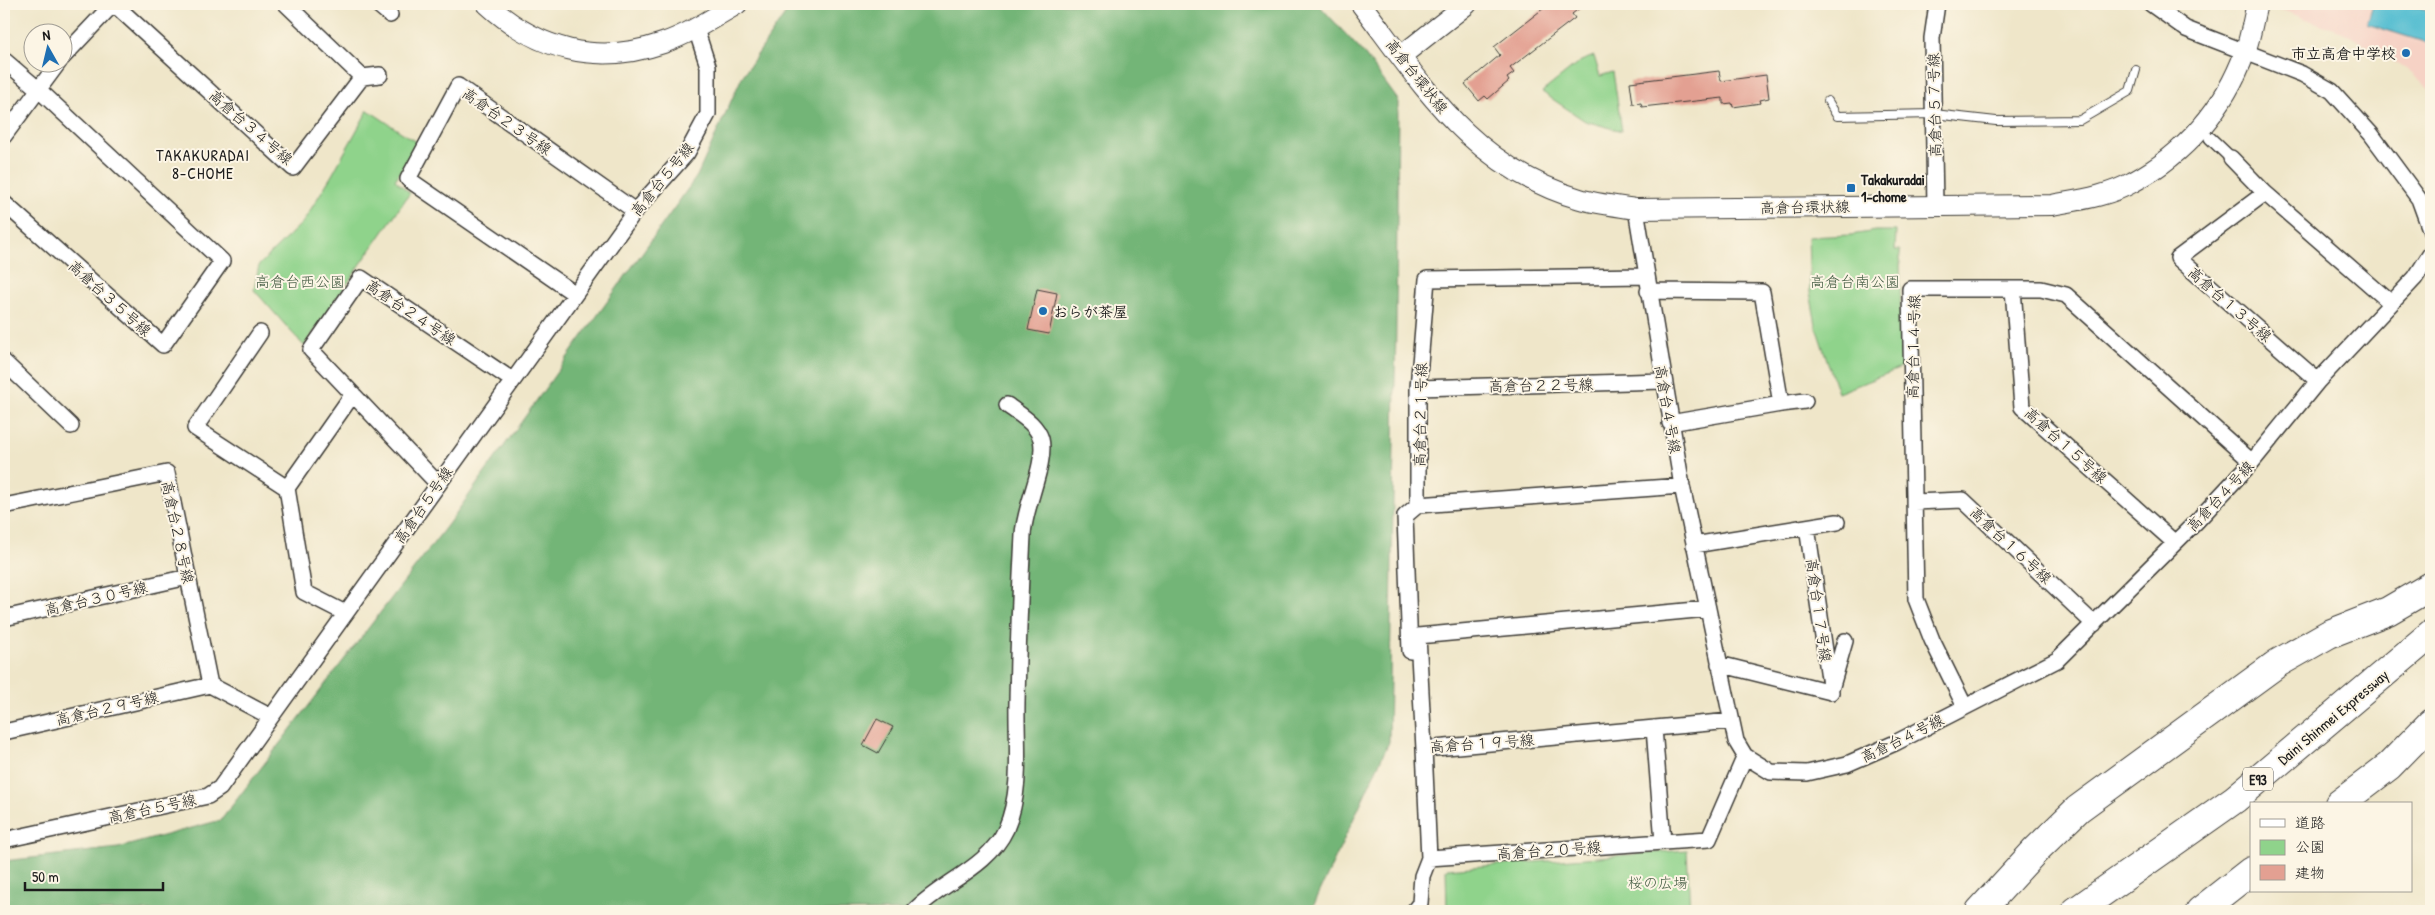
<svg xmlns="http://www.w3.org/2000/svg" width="2435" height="915" font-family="'Patrick Hand','Klee One',sans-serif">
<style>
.built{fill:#f6d2c5}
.green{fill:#8fd38b;stroke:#567854}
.forest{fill:#73b577;stroke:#48684a}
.water{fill:#54bed1;stroke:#386d76}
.building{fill:#e3a092}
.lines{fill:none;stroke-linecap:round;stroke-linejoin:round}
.service-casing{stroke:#3c3a36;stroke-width:10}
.pedestrian-casing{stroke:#3c3a36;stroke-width:14}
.minor-casing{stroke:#3c3a36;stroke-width:18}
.tertiary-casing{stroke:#3c3a36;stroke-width:22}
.motorway-casing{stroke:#3c3a36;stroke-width:30}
.service{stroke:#fff;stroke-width:8}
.pedestrian{stroke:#fff;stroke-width:11}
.minor{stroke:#fff;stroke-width:15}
.tertiary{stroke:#fff;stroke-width:20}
.motorway{stroke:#fff;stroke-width:28}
.poi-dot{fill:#1f6fb2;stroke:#fcf5e5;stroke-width:2}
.labels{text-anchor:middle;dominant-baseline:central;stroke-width:4;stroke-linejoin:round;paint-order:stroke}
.shield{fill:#fcf5e5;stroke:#5f5d58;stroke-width:1}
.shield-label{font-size:14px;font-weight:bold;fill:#1c1c1c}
.poi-label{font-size:15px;font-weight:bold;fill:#1c1c1c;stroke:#fcf5e5;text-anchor:start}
.street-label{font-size:15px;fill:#1c1c1c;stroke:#fcf5e5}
.park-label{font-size:15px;fill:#445c43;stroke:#fcf5e5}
.neighbourhood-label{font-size:16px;letter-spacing:1px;fill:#1c1c1c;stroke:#fcf5e5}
</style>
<rect width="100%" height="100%" fill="#fcf5e5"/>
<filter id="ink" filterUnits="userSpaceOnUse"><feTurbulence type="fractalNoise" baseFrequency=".02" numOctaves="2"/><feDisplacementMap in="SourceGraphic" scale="10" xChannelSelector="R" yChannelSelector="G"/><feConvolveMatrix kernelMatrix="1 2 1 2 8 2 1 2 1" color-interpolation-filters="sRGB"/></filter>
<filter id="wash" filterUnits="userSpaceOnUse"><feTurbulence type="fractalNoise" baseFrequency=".0096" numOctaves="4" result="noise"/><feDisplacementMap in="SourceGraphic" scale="20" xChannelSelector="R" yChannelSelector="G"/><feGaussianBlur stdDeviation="1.12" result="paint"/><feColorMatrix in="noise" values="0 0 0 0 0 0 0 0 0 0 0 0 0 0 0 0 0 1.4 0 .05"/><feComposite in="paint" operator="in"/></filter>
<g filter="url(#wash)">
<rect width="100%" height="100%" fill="#efe6c9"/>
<!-- built -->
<path class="built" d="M2281,4H2431V90L2411,72L2350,35L2279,9Z"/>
<!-- green -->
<path class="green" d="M1594,56L1600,76L1613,72L1622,131L1585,121L1542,92L1581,61Z
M368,110L419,144L395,180L410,193L304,346L254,290L259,265L303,222L332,175Z
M1876,231H1896L1895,250H1900L1901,368L1838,393L1817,330L1810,292L1808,237L1851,235Z
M1687,850L1690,911H1447L1446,869Z"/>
<!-- forest -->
<path class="forest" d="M792,4H1318L1365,55L1398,100L1396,324L1389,742L1311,911H4V861L118,848L221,820L449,523L697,176L742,77Z"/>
<!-- water -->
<path class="water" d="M2373,4H2405L2431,12V44L2367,24Z"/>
<g id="blocks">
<!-- building -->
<path class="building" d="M1549,4H1585L1572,14L1575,18L1510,68L1514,73L1507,78L1509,81L1488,99L1485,96L1479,101L1465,84L1500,55L1494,47Z
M1719,71L1721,81L1766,75L1769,98L1760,100L1761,103L1733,107L1732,103L1723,104V98L1642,107L1641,103L1633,104L1630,82Z
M1037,289L1057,293L1049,334L1028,330Z
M877,719L893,727L878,753L863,745Z"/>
</g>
</g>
<g filter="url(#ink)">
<use href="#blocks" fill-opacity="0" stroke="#3c3a36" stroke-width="1"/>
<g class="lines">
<defs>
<path id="service" d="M1828,101L1837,116L1934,114L1996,121L2080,120L2130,91L2136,70"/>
<path id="pedestrian" d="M2210,138L2231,158"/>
<path id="minor" d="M114,4L293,168L362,77L286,4
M377,4L390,15
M2151,4L2186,29L2302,74L2332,91L2371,134L2419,199L2431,232
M62,58L113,4
M4,60L39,90L222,261L163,345L4,203
M362,77L380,75
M4,136L59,62
M2231,158L2265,193
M1935,206L1932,38L1937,4
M1636,209L1682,486L1736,741L1745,756L1771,772L1807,773L1847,764L1895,743L2057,660L2196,522L2252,462L2318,381L2415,278L2431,253
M1646,276L1427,279L1418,388V505L1682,486
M2013,289L2022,407L2175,543
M1648,291L1762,292L1781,404L1670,423
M575,294L408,179L458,86L635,211
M260,333L195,428L287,488L304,592L345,613
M4,362L71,426
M2318,381L2178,258L2265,193L2391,303
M1418,388L1663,381
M1781,404L1805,401
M438,484L311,350L361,278L512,380
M287,488L353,394
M1914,502L1963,500L2094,624
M4,506L167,473L210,685L271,717
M1694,545L1837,522
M1707,609L1418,636L1424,749L1731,721
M4,618L188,577
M1410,651L1405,516L1418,505
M1719,664L1831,692L1807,527
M1832,686L1845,641
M1965,707L1932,640L1916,599L1910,289H2041L2066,295L2252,462
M4,732L210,685
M1424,749L1429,858L1663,842L1654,728
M4,840L208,796L220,788L635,211L687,153L708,114V66L696,29
M1663,842L1709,839L1745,756
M914,911C942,882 988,868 1006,829C1023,789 1016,744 1017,702C1018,646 1020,591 1023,535C1024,507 1047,463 1041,439C1036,423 1020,415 1007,405
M1414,911L1420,903L1422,876L1429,858"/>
<path id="tertiary" d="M487,4C537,50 597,66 663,43C689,34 713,18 737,4
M1361,4C1424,87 1473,168 1580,199C1597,204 1617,206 1636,209L2052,205C2079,200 2109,196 2133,182C2185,154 2225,108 2245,52C2251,36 2253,19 2257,4
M1401,56L1467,4"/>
<path id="motorway" d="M2339,804L2389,766L2431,723
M1980,911L2036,850L2078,809L2278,663L2329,634L2388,611L2431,586
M2076,911L2235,799L2431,634
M2200,911L2251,871"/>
</defs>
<!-- service casing -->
<use href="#service" class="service-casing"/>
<!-- pedestrian casing -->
<use href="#pedestrian" class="pedestrian-casing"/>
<!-- minor casing -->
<use href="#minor" class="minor-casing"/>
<!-- tertiary casing -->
<use href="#tertiary" class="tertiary-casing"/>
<!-- motorway casing -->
<use href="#motorway" class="motorway-casing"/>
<!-- service -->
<use href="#service" class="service"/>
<!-- pedestrian -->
<use href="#pedestrian" class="pedestrian"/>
<!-- minor -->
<use href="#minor" class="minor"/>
<!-- tertiary -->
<use href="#tertiary" class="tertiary"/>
<!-- motorway -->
<use href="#motorway" class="motorway"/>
</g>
</g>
<!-- markers -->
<g class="poi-dot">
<circle cx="2406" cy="53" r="5"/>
<rect x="1846" y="183" width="10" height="10" rx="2.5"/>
<circle cx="1043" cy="311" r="5"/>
</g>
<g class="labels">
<!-- shield labels -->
<rect class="shield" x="2243" y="767.5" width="30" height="23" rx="4"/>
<g class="shield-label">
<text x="2258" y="779">E93</text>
</g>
<!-- poi labels -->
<g class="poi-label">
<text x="2396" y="53" text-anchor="end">市立高倉中学校</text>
<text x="1861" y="179">Takakuradai<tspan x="1861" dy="17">1-chome</tspan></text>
<text x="1053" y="311">おらが茶屋</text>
</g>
<!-- street labels -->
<g class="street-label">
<text transform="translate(1417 76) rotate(52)">高倉台環状線</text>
<text transform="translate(1934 105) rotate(-91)">高倉台５７号線</text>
<text transform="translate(507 121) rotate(35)">高倉台２３号線</text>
<text transform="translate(251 127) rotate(41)">高倉台３４号線</text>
<text transform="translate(662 179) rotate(-51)">高倉台５号線</text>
<text transform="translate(1805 207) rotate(-1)">高倉台環状線</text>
<text transform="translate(110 298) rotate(42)">高倉台３５号線</text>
<text transform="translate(2230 304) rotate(41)">高倉台１３号線</text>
<text transform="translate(411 312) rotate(34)">高倉台２４号線</text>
<text transform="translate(1913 347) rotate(-89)">高倉台１４号線</text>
<text transform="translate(1541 385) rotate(-1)">高倉台２２号線</text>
<text transform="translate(1668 409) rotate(80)">高倉台４号線</text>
<text transform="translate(1420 415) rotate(-89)">高倉台２１号線</text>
<text transform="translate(2066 445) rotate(42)">高倉台１５号線</text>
<text transform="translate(2220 496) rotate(-47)">高倉台４号線</text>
<text transform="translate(423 505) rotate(-55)">高倉台５号線</text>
<text transform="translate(178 532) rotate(78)">高倉台２８号線</text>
<text transform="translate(2011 545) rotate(43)">高倉台１６号線</text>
<text transform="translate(96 598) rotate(-13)">高倉台３０号線</text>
<text transform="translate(1819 610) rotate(82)">高倉台１７号線</text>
<text transform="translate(107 708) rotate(-13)">高倉台２９号線</text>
<text transform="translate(2333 717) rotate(-40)">Daini Shinmei Expressway</text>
<text transform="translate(1902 738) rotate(-26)">高倉台４号線</text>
<text transform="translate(1482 743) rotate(-4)">高倉台１９号線</text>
<text transform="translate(152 808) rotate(-12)">高倉台５号線</text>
<text transform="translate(1549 850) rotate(-4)">高倉台２０号線</text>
</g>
<!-- park labels -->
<g class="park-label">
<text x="300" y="281">高倉台西公園</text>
<text x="1855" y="281">高倉台南公園</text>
<text x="1658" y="882">桜の広場</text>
</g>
<!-- neighbourhood labels -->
<g class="neighbourhood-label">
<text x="203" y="155">TAKAKURADAI<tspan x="203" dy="18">8-CHOME</tspan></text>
</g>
</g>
<!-- margin -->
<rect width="2435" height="915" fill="none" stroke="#fcf5e5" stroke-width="20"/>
<!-- legend -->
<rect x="2250" y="802" width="162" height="90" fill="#fcf5e5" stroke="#a29e95"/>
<rect x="2260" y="819" width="25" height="8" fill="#ffffff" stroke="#a29e95"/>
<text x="2295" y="828" font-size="15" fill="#1c1c1c">道路</text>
<rect x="2260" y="840" width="25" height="15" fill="#8fd38b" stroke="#a29e95"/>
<text x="2295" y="852" font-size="15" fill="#1c1c1c">公園</text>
<rect x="2260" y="865" width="25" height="15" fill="#e3a092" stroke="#a29e95"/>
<text x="2295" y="878" font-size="15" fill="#1c1c1c">建物</text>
<!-- north arrow -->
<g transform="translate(48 48) rotate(352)"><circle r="24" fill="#fcf5e5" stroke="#a29e95"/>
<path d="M0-4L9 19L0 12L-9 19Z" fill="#1f6fb2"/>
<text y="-8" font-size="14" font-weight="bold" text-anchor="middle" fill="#1c1c1c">N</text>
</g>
<!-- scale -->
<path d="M25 882v8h138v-8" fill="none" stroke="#1c1c1c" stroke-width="2.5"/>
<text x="32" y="882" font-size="15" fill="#1c1c1c" stroke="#fcf5e5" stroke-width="4" paint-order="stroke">50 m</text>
</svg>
